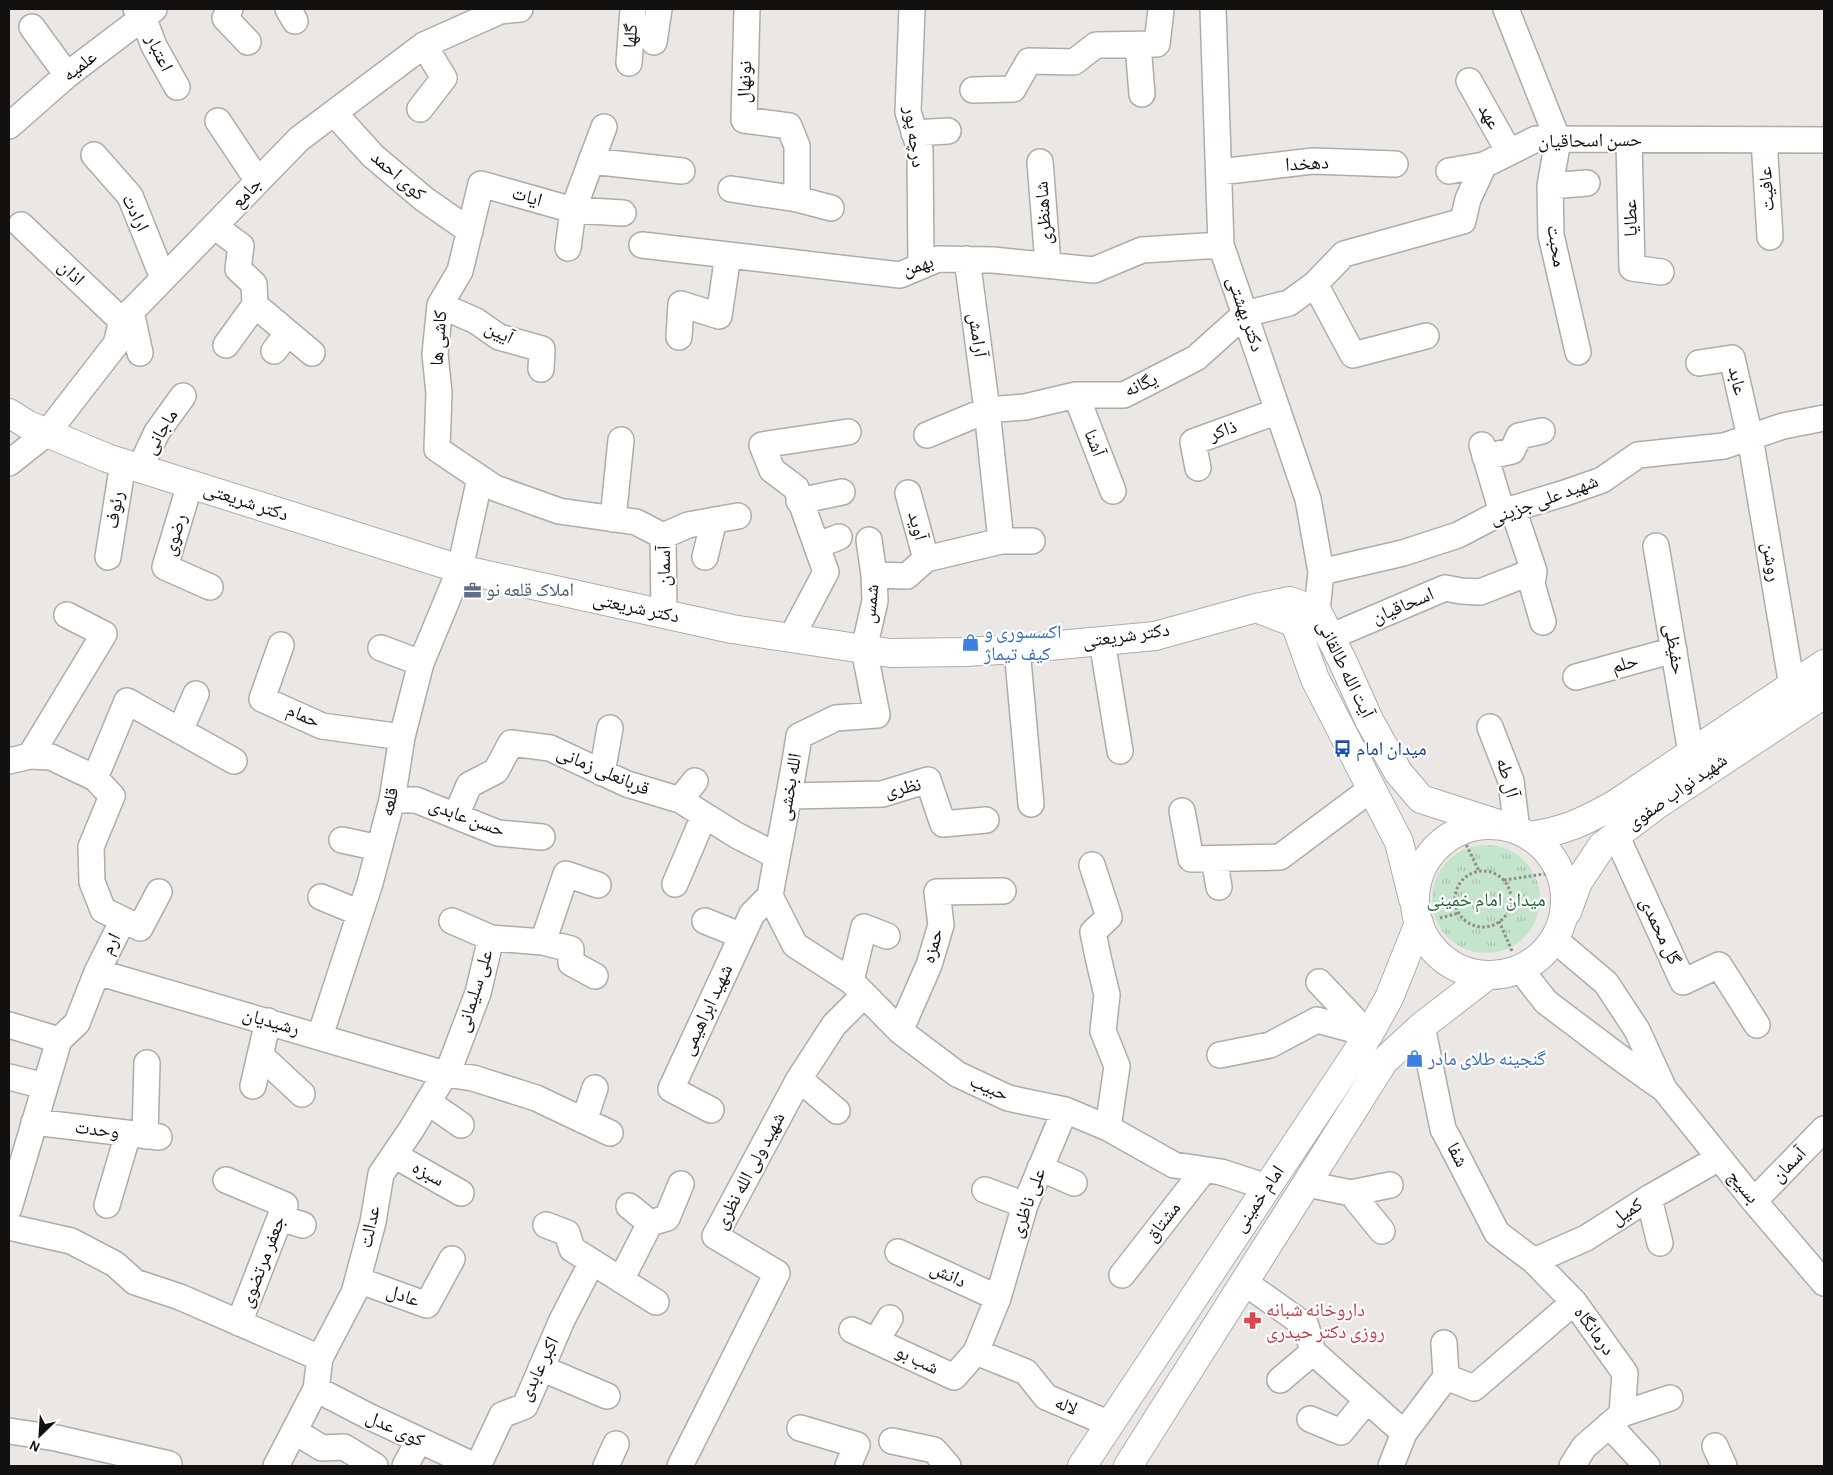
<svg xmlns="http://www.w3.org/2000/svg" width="1833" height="1475" font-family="'Alegreya Sans','Noto Naskh Arabic',sans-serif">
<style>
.grass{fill:url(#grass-tufts)}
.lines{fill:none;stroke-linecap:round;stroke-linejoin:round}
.minor-casing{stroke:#afaca8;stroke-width:28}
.major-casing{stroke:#afaca8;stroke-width:30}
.path{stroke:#8c8986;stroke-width:3;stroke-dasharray:2.5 2.5;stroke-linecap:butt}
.minor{stroke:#fff;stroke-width:25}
.major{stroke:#fff;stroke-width:28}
.labels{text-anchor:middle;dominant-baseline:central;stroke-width:4.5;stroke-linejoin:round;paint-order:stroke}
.street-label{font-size:19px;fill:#131110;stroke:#fff}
.service-label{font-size:19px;fill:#4e5e75;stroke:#fff;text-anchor:start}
.shop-label{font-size:19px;fill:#366cbe;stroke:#fff;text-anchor:start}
.transit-label{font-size:19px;fill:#164399;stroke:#fff;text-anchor:start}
.park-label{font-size:19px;fill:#1f673a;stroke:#fff}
.health-label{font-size:19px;fill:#be3a42;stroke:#fff;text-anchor:start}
</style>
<defs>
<pattern id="grass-tufts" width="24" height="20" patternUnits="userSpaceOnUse" patternTransform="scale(1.25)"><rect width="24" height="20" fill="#c5e4cd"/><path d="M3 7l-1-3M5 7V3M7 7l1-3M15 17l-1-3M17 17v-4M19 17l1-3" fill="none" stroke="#a8c3af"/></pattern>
</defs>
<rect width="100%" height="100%" fill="#ebe7e4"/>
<!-- grass -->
<path class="grass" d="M1432 899a54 54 0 1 1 108 0a54 54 0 1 1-108 0Z"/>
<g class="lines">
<defs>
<path id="minor" d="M136,9L143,17L154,46L177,87
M230,9L225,18L248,42
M288,9L295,21
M747,9L744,120L789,126L797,146V199L831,208
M912,9L908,112L920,150L921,266
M1213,9L1221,245L1308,499L1321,572L1317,611
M1506,9L1558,140L1550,186L1551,235L1578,352
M32,27L67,75
M654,42L659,9
M1138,45L1142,94
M629,63L633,9
M1469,81L1509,152
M973,90L1013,89L1029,61L1074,62L1096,45L1157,44L1161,9
M420,109L444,78L424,45
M334,113L373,156L424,199L470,231
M218,121L258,181
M9,126L67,75L154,9
M604,127L573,210L481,184L460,271L440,305L435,354L439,393L437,449L495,488L559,511L636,522L663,536
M914,133L948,131
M1629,140L1632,268L1661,272
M1764,140L1770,237
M94,155L130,196L163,278
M591,161L682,171
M1040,162L1048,264
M1449,171L1484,165
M1219,172L1313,161L1395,164
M1550,186L1587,183
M731,189L797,199
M21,225L122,321
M214,226L241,246L238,269L254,284L255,305L226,345
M642,245L900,275L938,259L993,260L1094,270L1142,250L1221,245
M568,248L573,210L623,213
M967,259L987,410L1001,541
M1315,284L1353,355L1426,336
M255,305L312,353
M440,305L476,321L499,337L542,349L541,369
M131,311L140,353
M679,337L681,304L719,316L728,255
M274,351L288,333
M1699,363L1732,358L1750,437L1792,686
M1076,395L1113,491
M927,435L987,410L1025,407L1076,395H1124L1196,358L1245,314L1289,303L1315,284L1344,254L1463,221L1468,199L1484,165L1536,139L1824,140
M1482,445L1502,512
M1485,457L1512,451L1519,436L1542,431
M9,463L47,433L116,344L122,321L299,139L424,45L500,11L520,9
M140,468L157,432L183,396
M1198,468L1193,442L1278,411
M190,484L165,567L210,587
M908,493L926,559
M799,501L842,492
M1513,509L1534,571L1532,584L1543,622
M613,519L621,440
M663,536L664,614
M663,536L688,525L738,516
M818,545L839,537
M1656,546L1691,753
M108,557L123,463
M705,557L714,520
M1321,572L1403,553L1458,535L1502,512L1565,493L1602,480L1638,455L1724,446L1783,426L1824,418
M874,575L907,576L926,559L1001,541H1032
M1330,637L1445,588L1461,591L1480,592L1534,571
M791,638L826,572L796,488L772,470L762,445L848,432
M1102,641L1120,751
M281,645L262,699L322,726L402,737
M381,648L421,663
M1017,649L1031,804
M1576,677L1674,650
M1490,727L1511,781L1517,831
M180,731L196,694
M30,756L104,634L67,615
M9,761L30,756L51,757L95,778L112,796L91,847L92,882L103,910L140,928L159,892
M602,773L610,728
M95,778L127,701L234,761
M790,796L882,794L928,780L943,824L986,820
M392,800H416L498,833L542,837
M680,800L695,781
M1182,811L1191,859L1280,857L1371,789
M456,816L469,785L496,771L511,743L550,748L627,784L680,800L736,835L777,856
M1616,835L1683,982L1719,965L1757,1025
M342,840L379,848
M1214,859L1219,887
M1092,865L1109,917L1093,932L1098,957L1107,995L1103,1031L1117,1066L1108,1128
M675,884L704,816
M770,896L795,945L851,981L900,1031L957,1074L1008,1098L1065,1110L1108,1128L1174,1165L1221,1172L1267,1187
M770,896C779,843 791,790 799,736L836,718L877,715L864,649L875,601L874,575L869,540
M321,897L360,913
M452,921L491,938
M705,921L742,936
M1554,939L1606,983L1637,1030L1664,1089L1754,1201L1824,1283
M543,942L566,874L598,885
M1521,970L1546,1002L1619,1057L1664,1089
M97,972L445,1074L473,1078L536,1098L610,1133
M851,981L864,927L887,936
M1319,982L1367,1033
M9,1025L59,1040
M1422,1026L1443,1129L1449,1140L1497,1233L1534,1261L1574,1302L1625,1373L1622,1414
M900,1031L929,965L941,925L937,892L1003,891
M320,1036L370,883L392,800L402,737L421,663L460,569L480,478
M260,1055L302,1094
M1220,1055L1270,1045L1317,1020L1369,1034
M9,1077L45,1086
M799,1079L837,1111
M253,1086L268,1021
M428,1102L461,1125
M711,1110L671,1089L752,914L770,896
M584,1121L595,1088
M34,1122L159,1137
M145,1136L147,1063
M394,1155L461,1193
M1040,1168L1074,1183
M226,1180L285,1205L239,1323
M1307,1184L1351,1193L1382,1231
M985,1190L1025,1205
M1351,1193L1390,1185
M1649,1198L1660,1243
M1754,1201L1824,1129
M107,1205L128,1134
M629,1206L650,1223
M9,1208L59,1040L77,1023L97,972L123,920
M280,1218L303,1225
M546,1225L567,1233L572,1249L656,1302
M9,1227L71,1241L115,1264L135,1282L180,1297L320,1358
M898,1252L998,1298
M1534,1261L1586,1238L1649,1198L1719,1158
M1122,1275L1204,1170
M358,1280L427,1305L452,1259
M621,1280L650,1223L667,1218L681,1184
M1244,1282L1306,1326L1313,1352L1404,1433
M852,1330L954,1377L976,1352L998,1298L1025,1205L1065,1110
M876,1341L890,1318
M976,1352L1026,1372L1046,1397L1110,1424
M541,1368L607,1396
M1446,1377L1474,1388L1574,1302
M1280,1380L1313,1352
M316,1389L368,1416L475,1466
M1310,1419L1341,1432L1367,1400
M1609,1425L1647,1466
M800,1428L857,1445L848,1466
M9,1431L56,1438L169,1464
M294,1431L322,1448L344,1447L375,1466
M892,1441L934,1450L948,1466
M1715,1446L1724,1466
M276,1466L316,1389L320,1358L354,1293L373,1222L381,1174L411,1130L451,1064L478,993L491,938L543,942L571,949V963L595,976
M405,1466L419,1440
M478,1466L502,1415L525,1406L562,1320L592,1262
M606,1466L616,1444
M680,1466L777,1273L715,1236L799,1079L834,1025L864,995
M1391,1466L1404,1433L1446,1377L1444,1343
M1572,1466L1584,1447L1622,1414L1670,1398"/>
<path id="major" d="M9,413L28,425L107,458L460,569L732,629L791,638L890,653L965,652L1017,649L1155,636L1256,608L1290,601L1317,611L1343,662L1369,720L1398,772L1421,799L1508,827
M1261,610L1295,623L1315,679L1399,842L1413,899
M1415 900a75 75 0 1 1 150 0a75 75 0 1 1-150 0Z
M1529,836C1565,831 1583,822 1614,805L1824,664
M1567,912L1578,882L1602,846L1658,804L1824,694
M1082,1466L1369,1034L1389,998L1419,923
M1128,1466L1384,1061L1422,1026L1488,975"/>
</defs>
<!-- minor casing -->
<use href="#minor" class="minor-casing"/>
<!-- major casing -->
<use href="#major" class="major-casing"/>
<!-- path -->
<path class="path" d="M1462,836L1479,871
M1455 899a28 28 0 1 1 56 0a28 28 0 1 1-56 0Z
M1504,880L1557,872
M1440,918L1459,913
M1499,921L1512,951"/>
<!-- minor -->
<use href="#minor" class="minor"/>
<!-- major -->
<use href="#major" class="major"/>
</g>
<!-- icons -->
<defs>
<symbol id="office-bare" viewBox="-9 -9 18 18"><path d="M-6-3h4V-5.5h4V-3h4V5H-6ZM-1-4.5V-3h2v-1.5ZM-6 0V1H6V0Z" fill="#5c6f8a" stroke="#fff" stroke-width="2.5" paint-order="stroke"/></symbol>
<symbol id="shop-bare" viewBox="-9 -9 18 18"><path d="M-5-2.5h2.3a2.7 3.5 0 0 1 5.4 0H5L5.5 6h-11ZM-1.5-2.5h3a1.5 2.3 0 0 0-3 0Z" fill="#3f7fe0" stroke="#fff" stroke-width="2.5" paint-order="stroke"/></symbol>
<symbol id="bus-bare" viewBox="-9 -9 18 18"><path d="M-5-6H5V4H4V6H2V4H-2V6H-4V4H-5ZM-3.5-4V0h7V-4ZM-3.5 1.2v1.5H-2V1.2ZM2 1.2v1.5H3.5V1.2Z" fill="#1a4fb4" stroke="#fff" stroke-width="2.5" paint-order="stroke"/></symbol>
<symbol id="pharmacy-bare" viewBox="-9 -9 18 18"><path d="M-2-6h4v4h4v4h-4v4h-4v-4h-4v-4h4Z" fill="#e0444e" stroke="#fff" stroke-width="2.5" paint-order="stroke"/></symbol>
</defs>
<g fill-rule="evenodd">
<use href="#office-bare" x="460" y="578" width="25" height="25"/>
<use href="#shop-bare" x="958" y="630" width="25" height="25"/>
<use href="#bus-bare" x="1330" y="736" width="25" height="25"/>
<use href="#shop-bare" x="1402" y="1046" width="25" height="25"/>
<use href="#pharmacy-bare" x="1240" y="1308" width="25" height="25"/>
</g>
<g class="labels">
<!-- street labels -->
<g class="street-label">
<text transform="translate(631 36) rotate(-85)">گلها</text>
<text transform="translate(159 53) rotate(64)">اعتبار</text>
<text transform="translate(80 66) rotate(-38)">علمیه</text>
<text transform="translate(745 82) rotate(-88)">نونهال</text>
<text transform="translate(1489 117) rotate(61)">عهد</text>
<text transform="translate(914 137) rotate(82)">درچه پور</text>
<text transform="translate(1590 141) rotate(-1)">حسن اسحاقیان</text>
<text transform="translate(1307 164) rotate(-3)">دهخدا</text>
<text transform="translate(398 176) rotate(41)">کوی احمد</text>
<text transform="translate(1767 189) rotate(-94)">عافیت</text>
<text transform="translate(247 193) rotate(-46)">جامع</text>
<text transform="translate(527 197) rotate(16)">ایات</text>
<text transform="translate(135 213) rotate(64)">ارادت</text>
<text transform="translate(1044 213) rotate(-94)">شاهنظری</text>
<text transform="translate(1631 218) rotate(-91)">عطایا</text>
<text transform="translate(1556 246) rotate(81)">محبت</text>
<text transform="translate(918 266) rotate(-18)">بهمن</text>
<text transform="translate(71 273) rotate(44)">اذان</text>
<text transform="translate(1245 314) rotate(71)">دکتر بهشتی</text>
<text transform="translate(499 333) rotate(26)">آیین</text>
<text transform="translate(977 335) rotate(82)">آرامش</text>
<text transform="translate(439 338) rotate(-86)">کاشی ها</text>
<text transform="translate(1737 381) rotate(77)">عابد</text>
<text transform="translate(1141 385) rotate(-23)">یگانه</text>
<text transform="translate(1223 431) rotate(-20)">ذاکر</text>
<text transform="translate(161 432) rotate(-59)">ماجانی</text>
<text transform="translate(1094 443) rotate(69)">آشنا</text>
<text transform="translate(1544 500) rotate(-20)">شهید علی جزینی</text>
<text transform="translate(246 502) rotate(18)">دکتر شریعتی</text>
<text transform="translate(115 510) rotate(-81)">رئوف</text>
<text transform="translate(917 526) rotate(75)">آوید</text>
<text transform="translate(175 535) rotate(-73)">رضوی</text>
<text transform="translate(1771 562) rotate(81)">روشن</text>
<text transform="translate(664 566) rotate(-90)">آسمان</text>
<text transform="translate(871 604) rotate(-84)">شمس</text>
<text transform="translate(1403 606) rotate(-23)">اسحاقیان</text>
<text transform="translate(636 608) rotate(12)">دکتر شریعتی</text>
<text transform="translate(1126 636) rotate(-8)">دکتر شریعتی</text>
<text transform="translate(1674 649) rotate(80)">حفیظی</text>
<text transform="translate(1625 664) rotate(-16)">حلم</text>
<text transform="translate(1345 669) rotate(64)">آیت الله طالقانی</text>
<text transform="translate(303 716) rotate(23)">حمام</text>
<text transform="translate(603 771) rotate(23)">قربانعلی زمانی</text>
<text transform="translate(1507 778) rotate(75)">آل طه</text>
<text transform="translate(790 787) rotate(-80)">الله بخشی</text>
<text transform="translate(903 788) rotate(-12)">نظری</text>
<text transform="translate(1677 792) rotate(-35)">شهید نواب صفوی</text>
<text transform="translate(390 802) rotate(-78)">قلعه</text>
<text transform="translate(467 818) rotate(20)">حسن عابدی</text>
<text transform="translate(1660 931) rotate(65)">گل محمدی</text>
<text transform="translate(111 944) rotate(-63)">ارم</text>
<text transform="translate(933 946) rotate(-74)">حمزه</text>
<text transform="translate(475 991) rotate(-73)">علی سلیمانی</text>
<text transform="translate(707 1010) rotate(-65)">شهید ابراهیمی</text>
<text transform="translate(271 1022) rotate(16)">رشیدیان</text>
<text transform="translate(989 1088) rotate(23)">حبیب</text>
<text transform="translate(97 1130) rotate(7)">وحدت</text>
<text transform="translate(1457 1155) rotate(63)">شفا</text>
<text transform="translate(1789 1165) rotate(-46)">آسمان</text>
<text transform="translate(750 1171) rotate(-62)">شهید ولی الله نظری</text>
<text transform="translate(428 1174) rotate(29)">سبزه</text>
<text transform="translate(1743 1187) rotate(50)">بسیج</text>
<text transform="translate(1259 1199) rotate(-56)">امام خمینی</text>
<text transform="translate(1028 1203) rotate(-70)">علی ناظری</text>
<text transform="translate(1627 1212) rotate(-33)">کمیل</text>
<text transform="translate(1163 1222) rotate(-52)">مشتاق</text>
<text transform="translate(370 1227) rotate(-78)">عدالت</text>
<text transform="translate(263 1262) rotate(-69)">جعفر مرتضوی</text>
<text transform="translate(948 1275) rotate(25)">دانش</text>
<text transform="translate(403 1296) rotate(19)">عادل</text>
<text transform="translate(1594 1331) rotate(54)">درمانگاه</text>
<text transform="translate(917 1360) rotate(25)">شب بو</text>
<text transform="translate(539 1369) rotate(-64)">اکبر عابدی</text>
<text transform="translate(1066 1406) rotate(23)">لاله</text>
<text transform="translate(395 1429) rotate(25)">کوی عدل</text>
</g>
<!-- service labels -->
<g class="service-label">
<text x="486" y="590">املاک قلعه نو</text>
</g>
<!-- shop labels -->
<g class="shop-label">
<text x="984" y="632">اکسسوری و<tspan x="984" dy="22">کیف تیماژ</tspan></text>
<text x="1428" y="1059">گنجینه طلای مادر</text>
</g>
<!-- transit labels -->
<g class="transit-label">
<text x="1356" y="749">میدان امام</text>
</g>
<!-- park labels -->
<g class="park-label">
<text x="1486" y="900">میدان امام خمینی</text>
</g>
<!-- health labels -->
<g class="health-label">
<text x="1266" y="1310">داروخانه شبانه<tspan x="1266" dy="22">روزی دکتر حیدری</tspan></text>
</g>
</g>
<!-- border -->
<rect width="1833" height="1475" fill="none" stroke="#131110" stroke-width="20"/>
<!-- north arrow -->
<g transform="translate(40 1435) rotate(205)" stroke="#ffffff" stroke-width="4" paint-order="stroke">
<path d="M0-4L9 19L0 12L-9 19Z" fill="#131110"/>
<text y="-8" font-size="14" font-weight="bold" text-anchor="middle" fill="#131110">N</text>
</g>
</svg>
